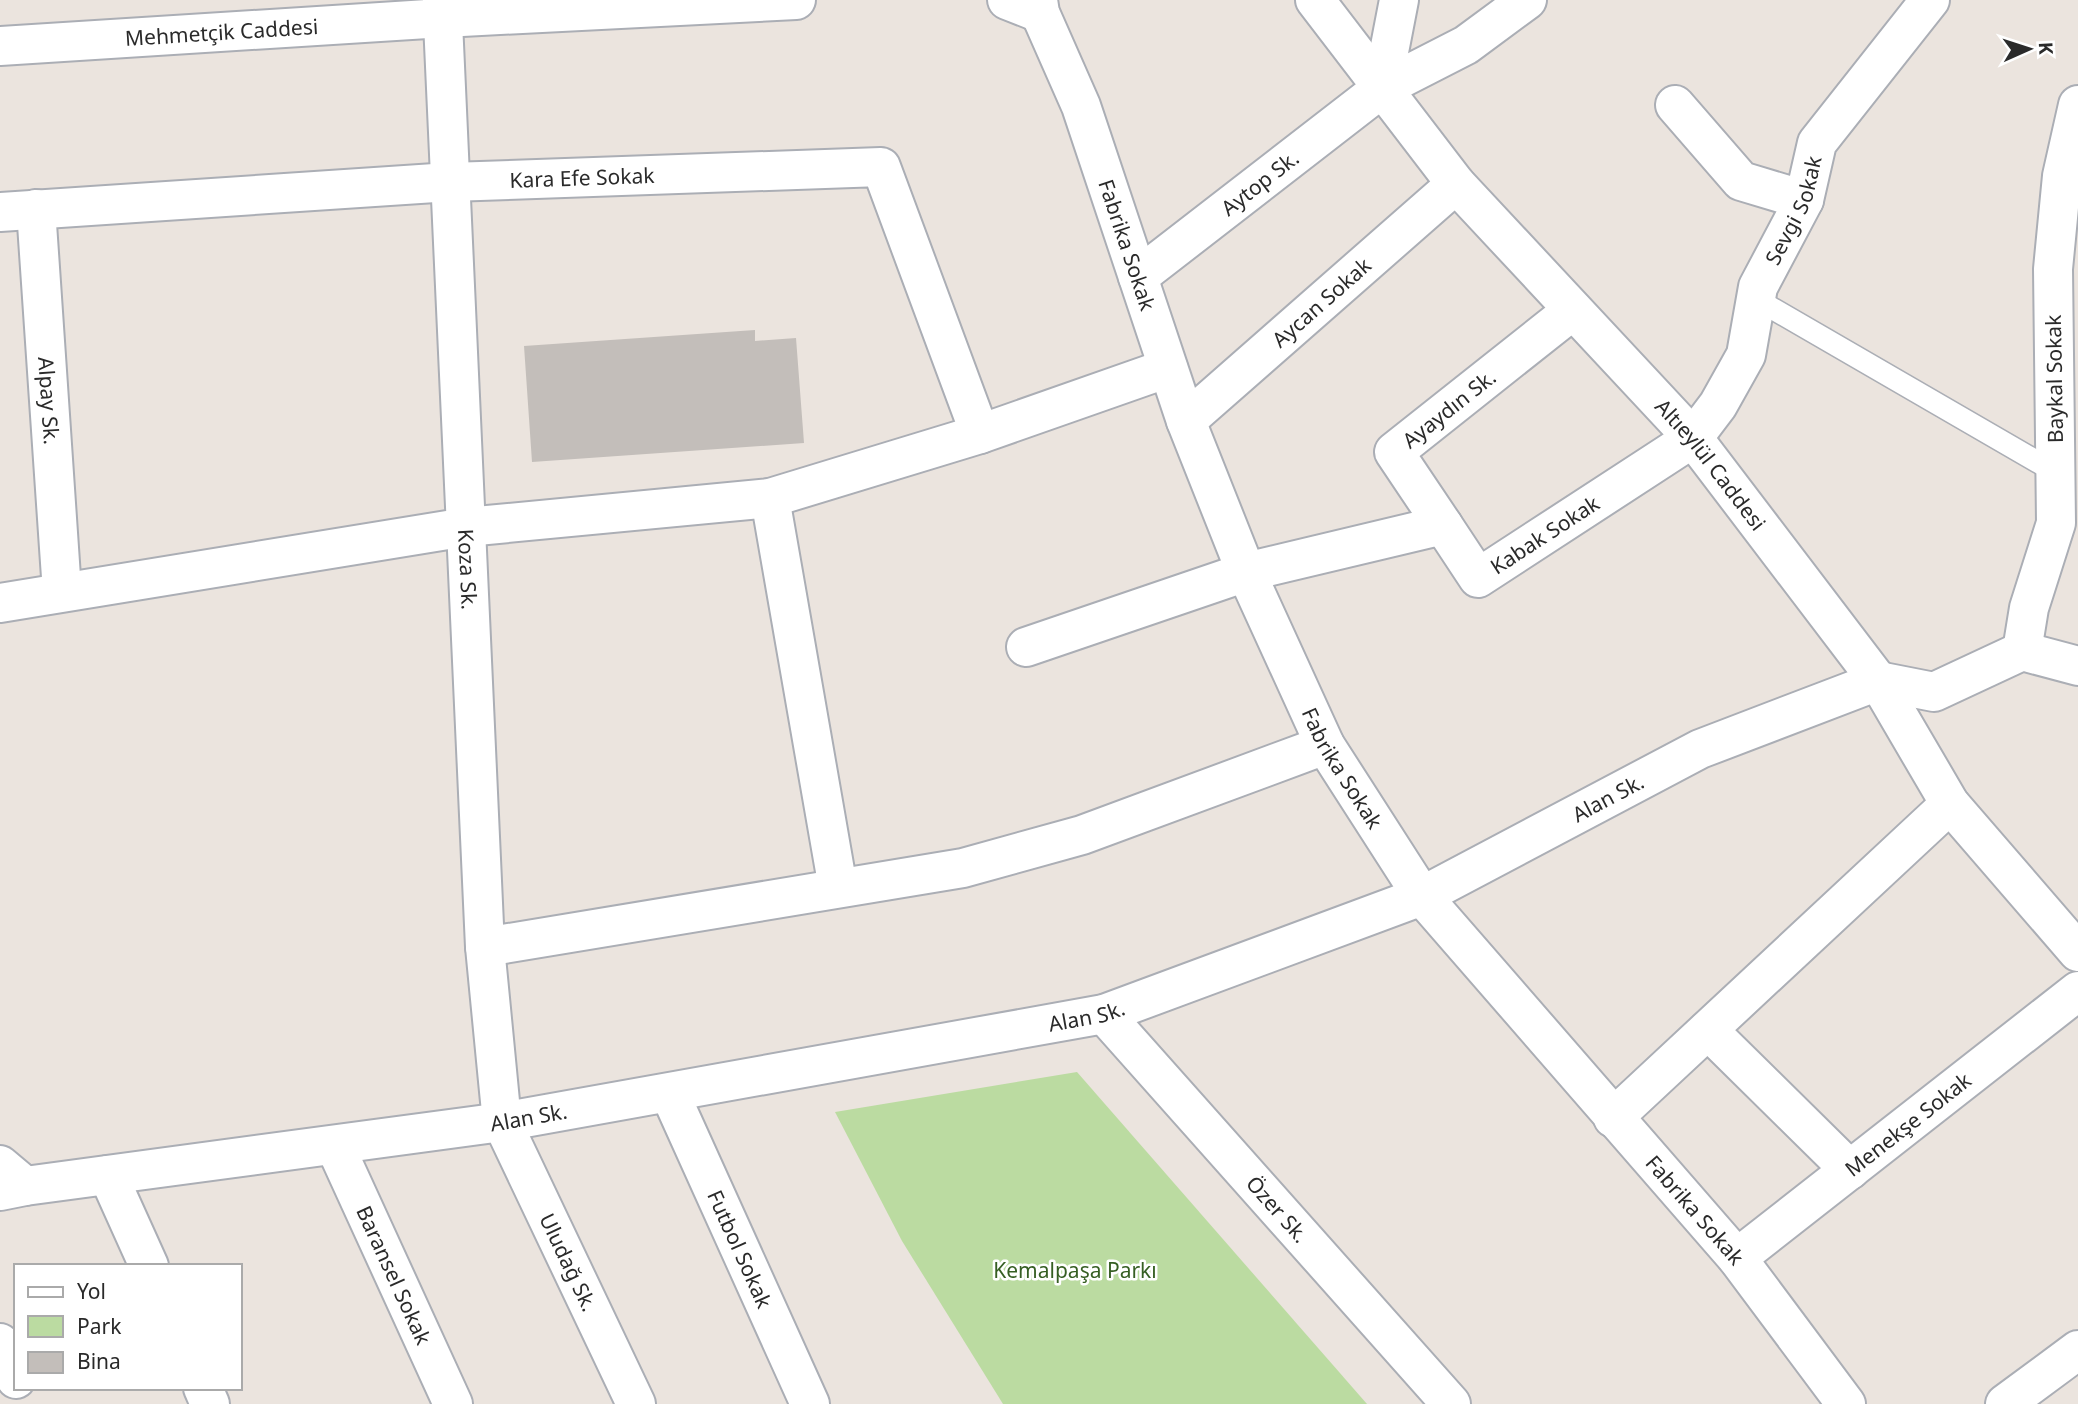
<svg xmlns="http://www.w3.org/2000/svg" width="2078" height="1404" font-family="'Noto Sans',sans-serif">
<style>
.green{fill:#bbdba1}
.building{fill:#c3beba}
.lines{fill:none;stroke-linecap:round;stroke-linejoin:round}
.lane-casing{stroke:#abaeb5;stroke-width:24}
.street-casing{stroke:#abaeb5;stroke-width:42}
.secondary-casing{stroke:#abaeb5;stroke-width:42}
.lane{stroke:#fff;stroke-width:21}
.street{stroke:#fff;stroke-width:38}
.secondary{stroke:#fff;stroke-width:38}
.labels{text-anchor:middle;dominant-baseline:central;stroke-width:5;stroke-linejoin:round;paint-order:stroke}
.street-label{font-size:21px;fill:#2a2a2a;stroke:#fff}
.park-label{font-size:21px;fill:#365f23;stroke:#fff}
</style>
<rect width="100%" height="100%" fill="#ebe4de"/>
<!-- green -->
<path class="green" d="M1077,1072L1367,1404H1003L902,1241L835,1112Z"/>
<!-- building -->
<path class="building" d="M755,330V341L796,338L804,443L532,462L524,346Z"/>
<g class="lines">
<defs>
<path id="lane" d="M1756,299L2055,472"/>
<g id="street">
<path id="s1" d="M442,0L485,947L502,1122L636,1404"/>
<path d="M1007,0L1040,13"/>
<path id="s2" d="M1038,0L1040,13L1081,106L1186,421L1246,572L1325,745L1422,896L1737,1258L1846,1404"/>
<path d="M1382,88L1399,0"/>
<path d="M1675,105L1741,181L1804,200"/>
<path id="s3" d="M36,209L62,592"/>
<path id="s4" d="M0,212L450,182L881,167L980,434"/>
<path id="s5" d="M1138,277L1382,88L1466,45L1527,0"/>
<path id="s6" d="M1186,421L1456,184"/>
<path d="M770,498L838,888"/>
<path id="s7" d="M1443,525L1394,452L1573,310"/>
<path d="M0,603L466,527L770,498L980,434L1168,368"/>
<path id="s8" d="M1026,647L1246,572L1443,525L1478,578L1693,438L1718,405L1746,355L1758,287L1804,200L1817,143L1930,0"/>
<path d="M2022,651L2029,608L2056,523L2053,269L2062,176L2078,105"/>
<path d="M485,947L963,868L1082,835L1325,745"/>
<path id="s9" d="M1104,1014L1451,1404"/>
<path d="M1708,1030L1850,1170"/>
<path id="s10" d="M670,1094L810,1404"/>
<path d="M1613,1118L1950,804"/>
<path id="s11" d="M335,1146L453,1404"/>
<path id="s12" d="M0,1165L25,1186L502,1122L1104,1014L1422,896L1700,749L1878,681L1934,692L2022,651L2078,666"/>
<path d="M108,1175L149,1266"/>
<path id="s13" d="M1737,1258L2078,991"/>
<path d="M0,1343L16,1379"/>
<path d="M203,1388L210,1404"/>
<path d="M2005,1404L2078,1350"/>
</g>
<g id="secondary">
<path id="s14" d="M1315,0L1456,184L1693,438L1878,681L1950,804L2078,952"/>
<path id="s15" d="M0,46L443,18L796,0"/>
<path d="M0,1191L25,1186"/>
</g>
</defs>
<!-- lane casing -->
<use href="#lane" class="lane-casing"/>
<!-- street casing -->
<use href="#street" class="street-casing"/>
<!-- secondary casing -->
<use href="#secondary" class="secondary-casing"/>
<!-- lane -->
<use href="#lane" class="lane"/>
<!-- street -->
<use href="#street" class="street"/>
<!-- secondary -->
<use href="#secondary" class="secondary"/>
</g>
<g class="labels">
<!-- street labels -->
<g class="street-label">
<text stroke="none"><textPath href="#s15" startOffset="222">Mehmetçik Caddesi</textPath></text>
<text stroke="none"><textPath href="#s4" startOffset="583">Kara Efe Sokak</textPath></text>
<text stroke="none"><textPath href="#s5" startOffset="154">Aytop Sk.</textPath></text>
<text stroke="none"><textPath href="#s8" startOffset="1008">Sevgi Sokak</textPath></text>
<text stroke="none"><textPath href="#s2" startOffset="261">Fabrika Sokak</textPath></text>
<text stroke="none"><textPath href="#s6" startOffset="180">Aycan Sokak</textPath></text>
<text transform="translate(2054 379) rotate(-91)">Baykal Sokak</text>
<text stroke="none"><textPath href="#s3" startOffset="192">Alpay Sk.</textPath></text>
<text stroke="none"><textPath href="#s7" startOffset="158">Ayaydın Sk.</textPath></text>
<text stroke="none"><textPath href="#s14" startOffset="611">Altıeylül Caddesi</textPath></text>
<text stroke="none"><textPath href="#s8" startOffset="578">Kabak Sokak</textPath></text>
<text stroke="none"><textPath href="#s1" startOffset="570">Koza Sk.</textPath></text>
<text stroke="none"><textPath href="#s2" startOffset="828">Fabrika Sokak</textPath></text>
<text stroke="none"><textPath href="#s12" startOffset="1675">Alan Sk.</textPath></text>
<text stroke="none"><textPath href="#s12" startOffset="1108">Alan Sk.</textPath></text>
<text stroke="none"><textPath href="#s12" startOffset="541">Alan Sk.</textPath></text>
<text stroke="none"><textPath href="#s13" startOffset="217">Menekşe Sokak</textPath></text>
<text stroke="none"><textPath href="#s9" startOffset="261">Özer Sk.</textPath></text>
<text stroke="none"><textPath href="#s2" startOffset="1395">Fabrika Sokak</textPath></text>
<text stroke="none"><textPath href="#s10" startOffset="170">Futbol Sokak</textPath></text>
<text stroke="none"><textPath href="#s1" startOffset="1279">Uludağ Sk.</textPath></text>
<text stroke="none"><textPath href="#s11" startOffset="142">Baransel Sokak</textPath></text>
</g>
<!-- park labels -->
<g class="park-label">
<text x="1075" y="1270">Kemalpaşa Parkı</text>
</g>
</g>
<!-- legend -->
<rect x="14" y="1264" width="228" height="126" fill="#ffffff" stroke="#aaaaaa" stroke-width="2"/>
<rect x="28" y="1287" width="35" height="10" fill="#ffffff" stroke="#aaaaaa" stroke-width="2"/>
<text x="77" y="1299" font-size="21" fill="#2a2a2a">Yol</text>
<rect x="28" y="1316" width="35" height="21" fill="#bbdba1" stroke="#aaaaaa" stroke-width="2"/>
<text x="77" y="1334" font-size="21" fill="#2a2a2a">Park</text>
<rect x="28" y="1352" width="35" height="21" fill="#c3beba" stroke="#aaaaaa" stroke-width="2"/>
<text x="77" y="1369" font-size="21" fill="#2a2a2a">Bina</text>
<!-- north arrow -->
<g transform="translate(2029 49) rotate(87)" stroke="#ffffff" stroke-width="5" paint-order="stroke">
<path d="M0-5L12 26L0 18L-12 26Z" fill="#2a2a2a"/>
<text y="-10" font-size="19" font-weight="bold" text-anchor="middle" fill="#2a2a2a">K</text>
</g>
</svg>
